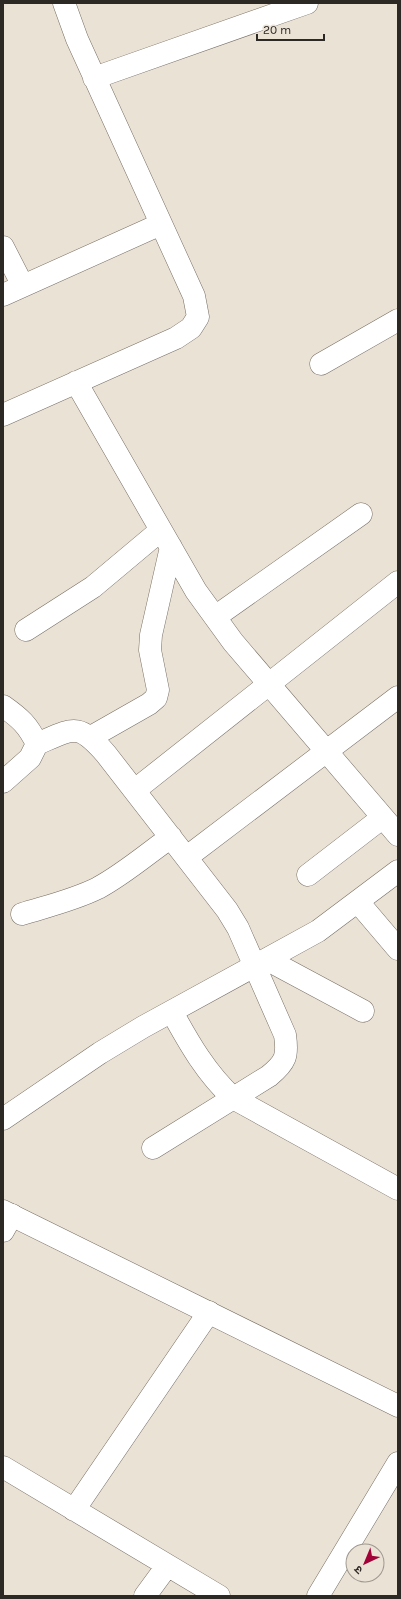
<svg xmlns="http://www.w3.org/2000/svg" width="401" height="1599" font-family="Karla,'Noto Sans Devanagari',sans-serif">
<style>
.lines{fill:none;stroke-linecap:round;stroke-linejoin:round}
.minor-casing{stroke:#776e64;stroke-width:23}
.tertiary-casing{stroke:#776e64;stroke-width:23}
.primary-casing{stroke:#776e64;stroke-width:23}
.minor{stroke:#fff;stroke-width:22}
.tertiary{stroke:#fff;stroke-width:22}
.primary{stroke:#fff;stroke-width:22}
</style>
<rect width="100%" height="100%" fill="#ebe2d6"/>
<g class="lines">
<defs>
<path id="minor" d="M94,78L307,3
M3,247L23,286
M3,295L161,224
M321,364L398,320
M76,382L196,591L233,642L398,835
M3,415L176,338L191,328L198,317L194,296L77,39L64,3
M215,617L361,514
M26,630L93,587L161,530
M3,706C20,718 28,725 37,744L30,758L3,782
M91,737L149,704L156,698L158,690L150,650L151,635L171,547
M37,744C74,728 78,722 106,754L227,910L238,928L285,1035C288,1056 286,1062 269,1076L153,1148
M135,790L398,582
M187,857L398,697
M308,875L382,818
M358,902L398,949
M22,914C48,906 74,900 98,888C124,874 147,854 171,837
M268,960L363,1011
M172,1012C189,1043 206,1073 233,1098L398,1189
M3,1231L12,1215
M3,1467L219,1596
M74,1510L209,1312
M145,1596L167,1566
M318,1596L398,1463"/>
<path id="tertiary" d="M3,1119L100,1053L143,1027L318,931L398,871"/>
<path id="primary" d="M3,1211L398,1406"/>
</defs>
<!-- minor casing -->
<use href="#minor" class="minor-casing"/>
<!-- tertiary casing -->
<use href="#tertiary" class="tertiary-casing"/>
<!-- primary casing -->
<use href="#primary" class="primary-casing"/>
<!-- minor -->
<use href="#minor" class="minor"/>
<!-- tertiary -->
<use href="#tertiary" class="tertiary"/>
<!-- primary -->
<use href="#primary" class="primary"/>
</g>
<!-- border -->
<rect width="401" height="1599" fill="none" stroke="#2c2824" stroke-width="8"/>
<!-- north arrow -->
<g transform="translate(365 1563) rotate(224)"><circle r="19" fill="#ebe2d6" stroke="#9f988f"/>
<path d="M0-3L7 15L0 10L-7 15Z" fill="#a10237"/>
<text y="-6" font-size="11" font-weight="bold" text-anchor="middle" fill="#2c2824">उ</text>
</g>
<!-- scale -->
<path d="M257 34v6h67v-6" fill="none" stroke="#2c2824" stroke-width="2"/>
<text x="263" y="34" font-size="12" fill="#2c2824" stroke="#ebe2d6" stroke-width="3" paint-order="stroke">20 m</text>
</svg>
